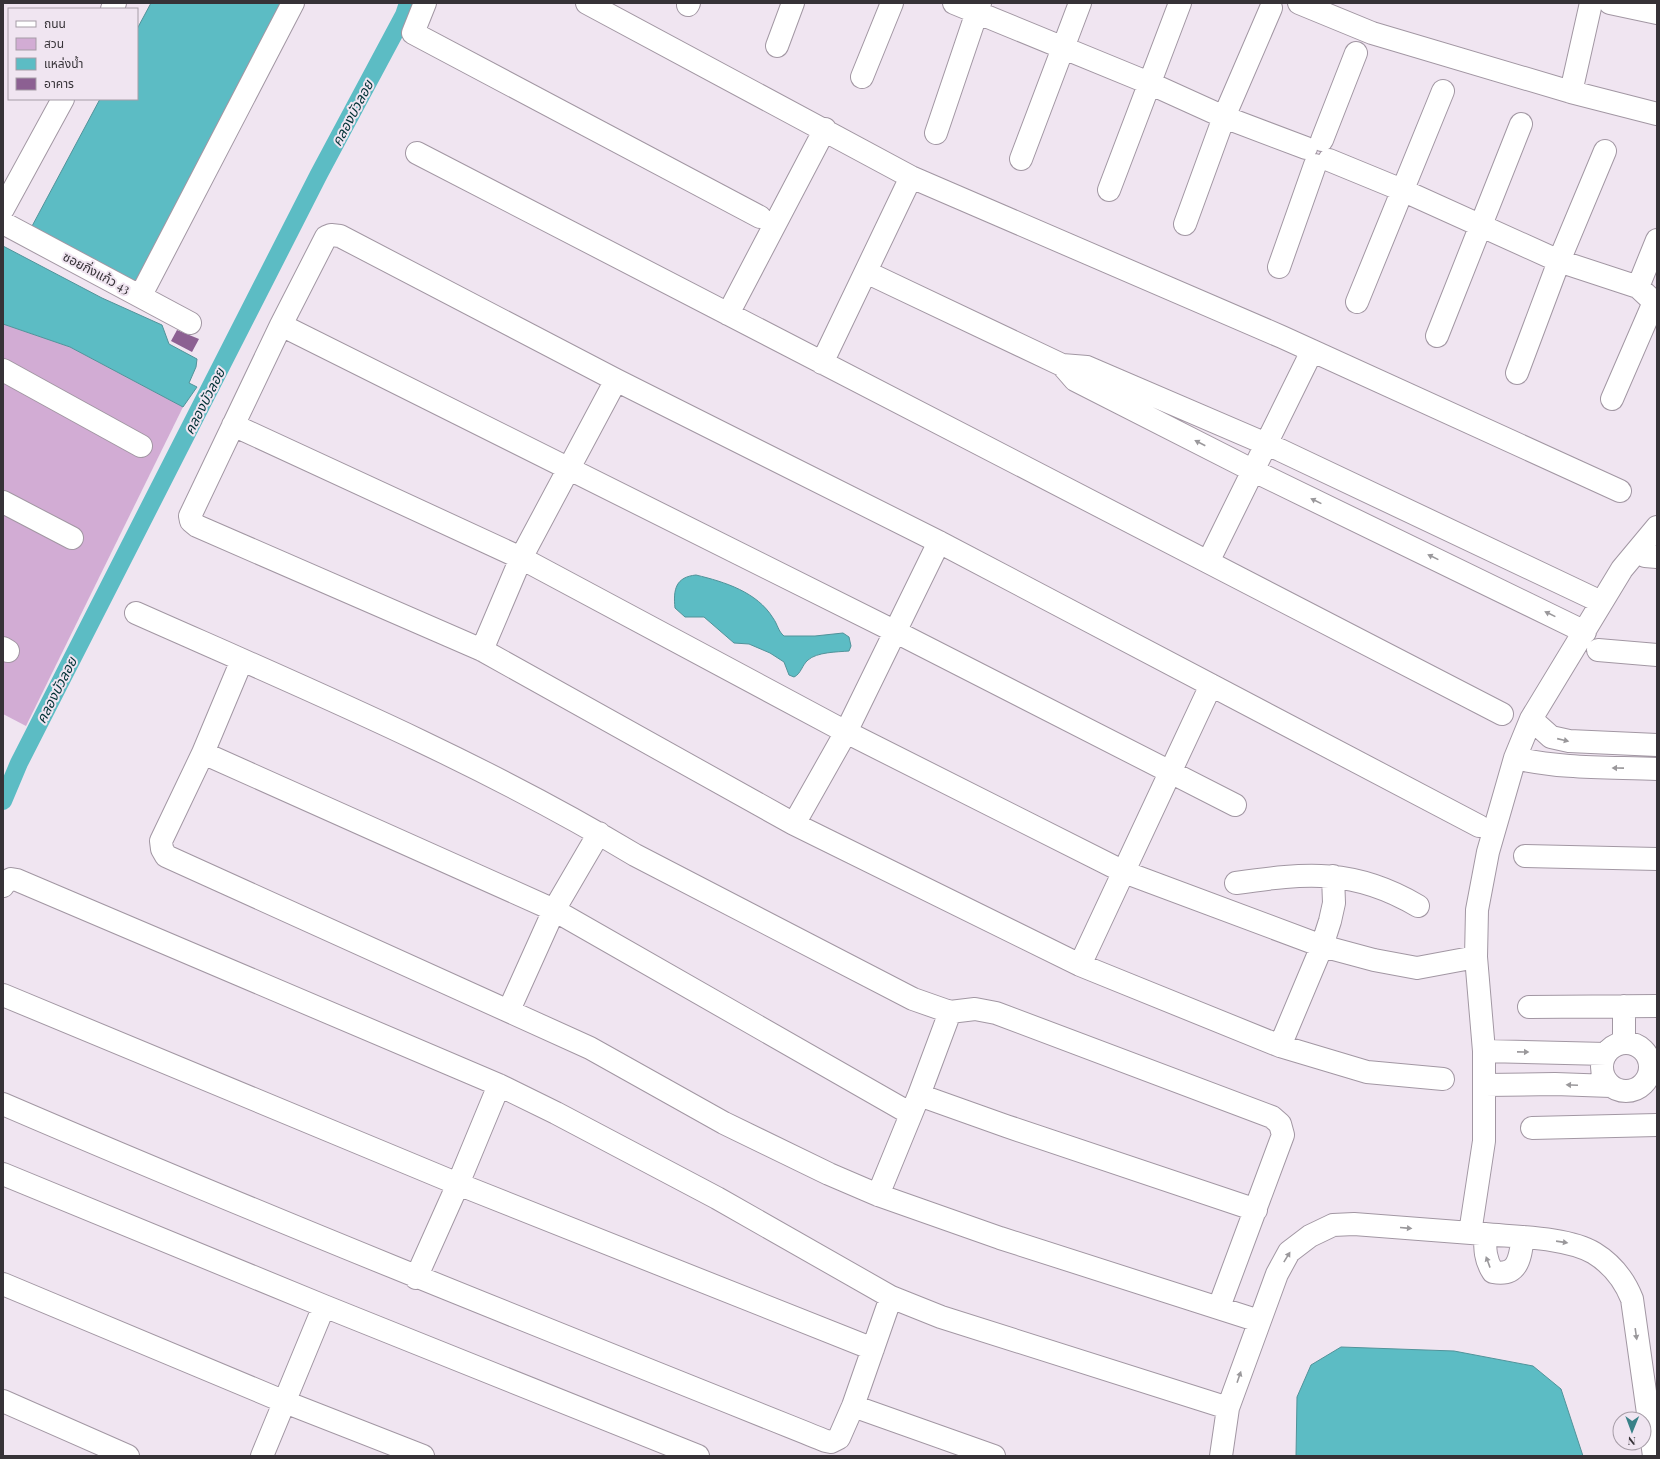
<svg xmlns="http://www.w3.org/2000/svg" width="1660" height="1459" font-family="'Playfair Display','Noto Sans Thai',serif">
<style>
.green{fill:#d2acd4}
.water{fill:#5cbcc4;stroke:#51939a}
.lines{fill:none;stroke-linecap:round;stroke-linejoin:round}
.canal{stroke:#5cbcc4;stroke-width:18}
.building{fill:#8c6092}
.minor-casing{stroke:#a297a3;stroke-width:24}
.minor{stroke:#fff;stroke-width:22}
.oneway{fill:#9a989b}
.labels{text-anchor:middle;dominant-baseline:central;stroke-width:4;stroke-linejoin:round;paint-order:stroke}
.street-label{font-size:13px;fill:#363237;stroke:#f0e5f1}
.water-label{font-size:14px;font-style:italic;fill:#013135;stroke:#f0e5f1}
</style>
<rect width="100%" height="100%" fill="#f0e5f1"/>
<!-- green -->
<path class="green" d="M3,324L70,347L183,407L26,726L3,714Z"/>
<!-- water -->
<path class="water" d="M151,3H288L140,286L31,228L100,99H137V29Z
M3,246L102,298L162,325L169,344L197,359L196,367L189,383L197,387L183,407L70,347L3,324Z
M696,575C725,582 757,592 773,618C778,625 778,631 784,636H815L843,633L849,637L851,646L849,651C837,652 817,652 808,660C802,665 801,674 794,677L789,675L784,662L770,653L749,644L734,643L704,617H685L675,608C673,589 676,577 696,575Z
M1341,1347L1454,1351L1533,1366L1561,1389L1583,1456H1296L1297,1397L1311,1365Z"/>
<g class="lines">
<!-- canal -->
<path class="canal" d="M3,801L19,763L319,174L404,15L408,3"/>
</g>
<!-- building -->
<path class="building" d="M177,330L199,339L192,352L171,341Z"/>
<g class="lines">
<defs>
<path id="minor" d="M425,3L413,33L760,217
M587,3L911,177L1282,337L1620,491
M954,3L1149,83L1224,117L1306,148
M1299,3L1372,33L1571,92L1657,114
M1610,3L1657,13
M688,5L689,3
M112,9L115,3
M777,46L793,3
M862,77L892,3
M1571,92L1591,3
M936,133L980,3
M1322,140L1356,53
M417,153L1502,714
M1021,159L1080,3
M1329,160L1402,190L1559,261L1638,287L1654,302
M1109,190L1180,3
M3,209L63,99
M3,223L190,323
M1185,224L1224,117L1271,8
M1279,267L1315,165
M866,272L1062,365
M1638,287L1657,240
M141,295L293,3
M1357,302L1443,91
M728,314L825,129
M281,325L896,632L1235,805
M1437,336L1521,124
M822,363L911,177
M3,370L141,446
M1517,373L1559,261L1605,151
M1612,399L1654,302L1657,303
M233,425L521,558L846,732L1124,872L1322,946L1374,960L1417,968L1476,957
M3,502L72,538
M1645,556L1657,557
M1208,562L1312,351
M136,613C305,688 477,760 635,855L913,999L950,1012L975,1009L996,1013L1272,1117L1280,1124L1283,1135L1219,1307
M1585,632L1252,470L1075,380L1062,365L1087,367L1280,450L1601,602
M3,648L8,651
M482,650L521,558L616,380
M1598,650L1657,655
M242,660L203,753L161,841L162,849L166,856L590,1048L724,1123L829,1174L878,1195L1000,1238L1259,1321
M1531,719L1551,737L1569,741L1657,745
M203,753L554,910L911,1114
M1515,758C1562,769 1609,767 1657,769
M794,824L846,732L939,542
M1525,856L1657,859
M1236,883C1306,873 1354,868 1418,906
M3,886L5,882L11,879L17,880L499,1085L556,1113L717,1198L891,1297L941,1317L1228,1408
M1080,965L1211,685
M3,995L458,1184L873,1349
M1624,1006V1043
M1529,1007L1657,1006
M509,1010L554,910L599,833
M1602 1067a24 24 0 1 1 48 0a24 24 0 1 1-48 0Z
M1280,1046L1322,946L1330,921L1334,903L1333,876
M1484,1051L1606,1054
M1443,1079L1367,1072L1280,1046L1080,965L794,824L482,650L197,526L191,521L190,516L281,325L326,237L331,235L340,236L616,380L939,542L1479,826
M1485,1085L1555,1084L1611,1086
M919,1095L1006,1126L1256,1210
M3,1104C275,1221 551,1331 826,1441L831,1442L839,1438L853,1406L891,1297
M1532,1128L1657,1125
M3,1174L324,1306L698,1456
M878,1195L919,1095L950,1012
M1470,1233L1484,1141V1051L1476,957L1477,910L1488,852L1515,758L1531,719L1622,569L1657,527
M1485,1234C1485,1249 1485,1260 1493,1272C1519,1277 1520,1257 1523,1237
M416,1278L458,1184L499,1085
M3,1284L285,1402L423,1456
M3,1401L128,1456
M853,1406L994,1456
M262,1456L324,1306
M1221,1456L1228,1408L1277,1274L1289,1252L1310,1236L1333,1225L1354,1224C1397,1227 1441,1231 1484,1234C1515,1237 1568,1237 1594,1253C1612,1264 1624,1279 1632,1299L1654,1456"/>
</defs>
<!-- minor casing -->
<use href="#minor" class="minor-casing"/>
<!-- minor -->
<use href="#minor" class="minor"/>
</g>
<!-- one-way arrows -->
<defs><path id="oneway-solid" d="M-6-.8H1V-3.2L6.5 0L1 3.2V.8H-6Z"/></defs>
<g class="oneway">
<use href="#oneway-solid" transform="translate(1200 443) rotate(-153)"/>
<use href="#oneway-solid" transform="translate(1316 501) rotate(-154)"/>
<use href="#oneway-solid" transform="translate(1433 557) rotate(-154)"/>
<use href="#oneway-solid" transform="translate(1550 614) rotate(-154)"/>
<use href="#oneway-solid" transform="translate(1563 740) rotate(13)"/>
<use href="#oneway-solid" transform="translate(1618 768) rotate(-179)"/>
<use href="#oneway-solid" transform="translate(1523 1052) rotate(1)"/>
<use href="#oneway-solid" transform="translate(1572 1085) rotate(-178)"/>
<use href="#oneway-solid" transform="translate(1406 1228) rotate(5)"/>
<use href="#oneway-solid" transform="translate(1562 1242) rotate(8)"/>
<use href="#oneway-solid" transform="translate(1287 1257) rotate(-58)"/>
<use href="#oneway-solid" transform="translate(1488 1262) rotate(-110)"/>
<use href="#oneway-solid" transform="translate(1636 1334) rotate(82)"/>
<use href="#oneway-solid" transform="translate(1239 1377) rotate(-71)"/>
</g>
<g class="labels">
<!-- street labels -->
<g class="street-label">
<text transform="translate(97 272) rotate(28)">ซอยกิ่งแก้ว 43</text>
</g>
<!-- water labels -->
<g class="water-label">
<text transform="translate(352 113) rotate(-62)">คลองบัวลอย</text>
<text transform="translate(204 401) rotate(-63)">คลองบัวลอย</text>
<text transform="translate(56 690) rotate(-63)">คลองบัวลอย</text>
</g>
</g>
<!-- border -->
<rect width="1660" height="1459" fill="none" stroke="#363237" stroke-width="8"/>
<!-- legend -->
<rect x="8" y="8" width="130" height="92" fill="#f0e5f1" stroke="#a69da7"/>
<rect x="16" y="21" width="20" height="6" fill="#ffffff" stroke="#a69da7"/>
<text x="44" y="28" font-size="12" fill="#363237">ถนน</text>
<rect x="16" y="38" width="20" height="12" fill="#d2acd4" stroke="#a69da7"/>
<text x="44" y="48" font-size="12" fill="#363237">สวน</text>
<rect x="16" y="58" width="20" height="12" fill="#5cbcc4" stroke="#a69da7"/>
<text x="44" y="68" font-size="12" fill="#363237">แหล่งน้ำ</text>
<rect x="16" y="78" width="20" height="12" fill="#8c6092" stroke="#a69da7"/>
<text x="44" y="88" font-size="12" fill="#363237">อาคาร</text>
<!-- north arrow -->
<g transform="translate(1632 1431) rotate(181)"><circle r="19" fill="#f0e5f1" stroke="#a69da7"/>
<path d="M0-3L7 15L0 10L-7 15Z" fill="#398188"/>
<text y="-6" font-size="11" font-weight="bold" text-anchor="middle" fill="#363237">N</text>
</g>
</svg>
